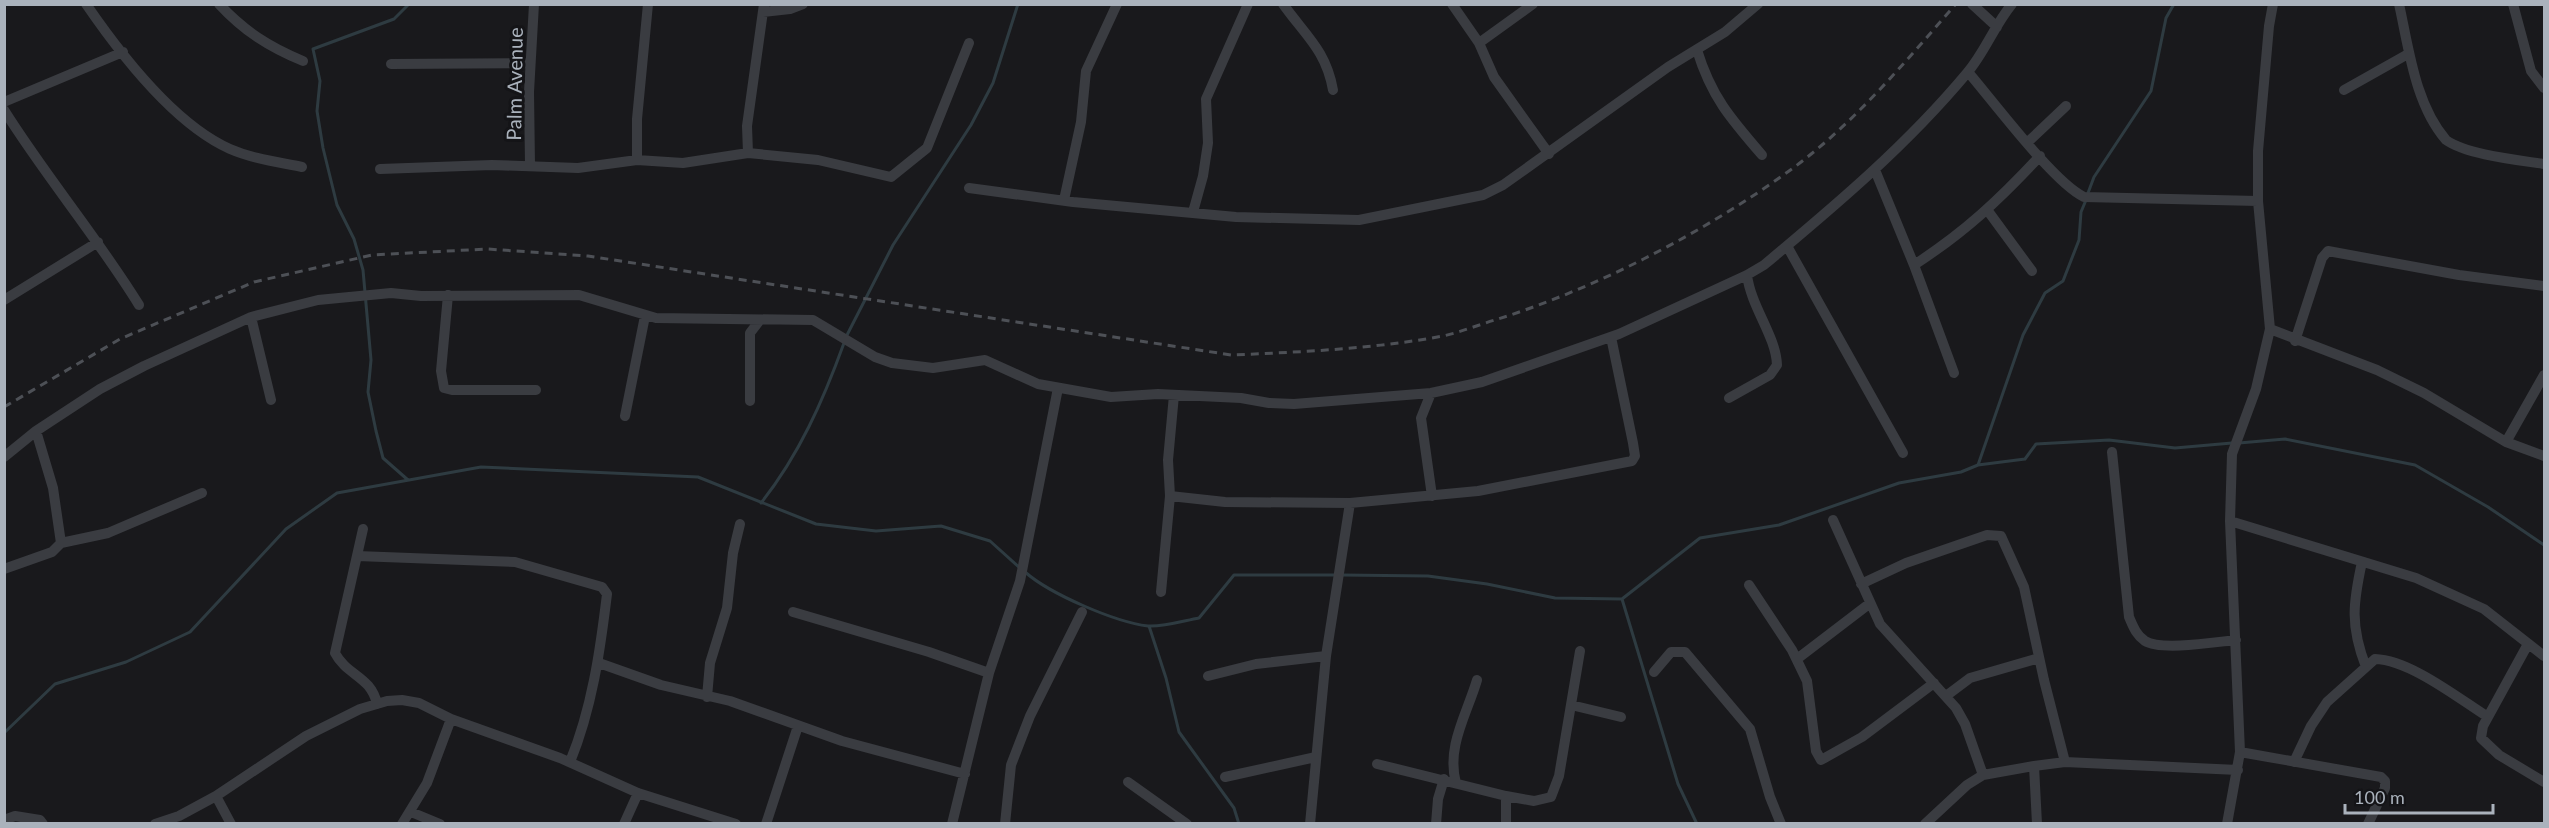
<svg xmlns="http://www.w3.org/2000/svg" width="2549" height="828" font-family="Lato,sans-serif">
<style>
.lines{fill:none;stroke-linecap:round;stroke-linejoin:round}
.stream{stroke:#2e3b41;stroke-width:3}
.minor{stroke:#3a3c41;stroke-width:10}
.rail{stroke:#4d5056;stroke-width:3;stroke-dasharray:8 6;stroke-linecap:butt}
.labels{text-anchor:middle;dominant-baseline:central;stroke-width:6;stroke-linejoin:round;paint-order:stroke}
.street-label{font-size:20px;fill:#aab2bc;stroke:#141417}
</style>
<rect width="100%" height="100%" fill="#19191c"/>
<g class="lines">
<!-- stream -->
<path class="stream" d="M2088,193L2094,177L2151,91L2166,18L2174,4
M846,337L893,245L971,125L993,83L1018,4
M2239,443L2285,439L2415,465L2488,507L2544,545
M1978,465L2023,335L2045,293L2063,281L2070,263L2079,240L2081,212L2086,200
M408,480L383,458L376,431L368,392L371,360L363,270L354,239L337,205L323,148L317,111L320,81L313,49L394,19L409,4
M761,503C799,455 823,401 844,343
M1025,572C1050,594 1115,622 1148,626C1163,627 1183,621 1199,618L1234,575H1336
M1342,575L1428,576L1487,584L1555,598L1622,599L1700,538L1779,525L1899,483L1961,472L1978,465L2025,459L2036,444L2109,440L2175,448L2232,443
M1622,599L1678,784L1697,824
M1149,626L1166,678L1179,732L1234,808L1239,824
M4,733L55,684L126,662L190,632L286,529L337,493L481,467L698,477L816,524L876,531L941,526L990,541L1020,568"/>
<!-- minor -->
<path class="minor" d="M86,4C121,55 174,124 230,149C253,159 278,162 302,167
M219,4C244,31 269,47 303,61
M1283,4C1305,35 1326,50 1333,90
M1452,4L1479,43L1494,77L1549,154
M1972,4L1997,27
M2399,4C2409,49 2415,104 2446,140C2467,155 2518,160 2544,164
M2513,4L2531,71L2544,88
M763,12L790,9L803,4
M1479,43L1533,4
M1697,50C1711,96 1730,118 1762,155
M391,64L530,63
M1968,72C1993,101 2054,183 2084,197L2258,201
M2344,90L2408,54
M4,102L123,52
M4,110C46,177 97,237 139,305
M2028,142L2066,106
M748,153L747,126L764,4
M637,160V119L648,4
M530,165L529,92L534,4
M380,169L492,165L578,168L637,160L683,163L748,153L818,160L891,177L927,148L969,43
M1875,170L1914,265L1954,373
M969,188L1073,202L1236,217L1359,220L1483,195L1503,185L1668,67L1725,32L1758,4
M1064,200L1081,122L1086,71L1117,4
M1988,211L2032,271
M1193,212L1203,176L1208,143L1206,99L1248,4
M1787,246L1903,453
M1914,265C1965,232 1999,200 2040,156
M448,295L441,371L444,388L452,390H536
M4,300L98,242
M251,317L271,400
M2270,329L2377,370L2424,393L2506,442L2544,456
M2295,341L2322,258L2328,251L2459,275L2544,286
M1431,393L1421,418L1432,496
M1729,398L1770,375L1777,365C1776,336 1751,307 1747,275
M750,401V333L760,320
M625,416L645,316
M2506,442L2544,375
M2112,452L2129,617C2133,626 2136,635 2145,641C2161,651 2216,642 2236,640
M4,457L36,431L100,389L144,366L251,317L318,300L391,293L421,296L579,295L656,318L813,320L875,357L892,363L933,368L985,360L1038,384L1111,397L1158,394L1241,398L1269,403L1294,404L1431,393L1482,382L1619,334L1747,275L1764,265C1836,205 1907,145 1967,73C1985,52 1994,26 2012,4
M1170,496L1225,502L1350,503L1478,491L1632,461L1635,456L1633,443L1611,337
M1833,520L1880,624L1956,708L1965,724L1983,775
M2230,521L2416,578L2484,609L2544,656
M363,529L335,653C347,676 371,676 377,704
M61,543L108,533L202,493
M357,556L515,562L602,587L607,594C600,652 592,708 570,762
M2362,562C2353,603 2350,626 2366,667
M4,569L52,552L61,543L53,488L36,431
M1861,584L1906,563L1987,535L2001,536L2024,587L2044,680L2065,762
M1749,585L1792,650L1807,681L1816,751L1821,760L1862,737L1934,683
M1161,592L1170,496L1168,460L1174,395
M793,612L929,652L989,673
M2528,644L2483,726L2481,738L2499,755L2544,782
M1797,659L1869,604
M599,663L661,685L730,701L842,741L965,774
M1654,672L1671,652H1685L1750,729L1770,797L1781,824
M1208,676L1256,664L1326,656
M1946,696L1970,678L2039,658
M707,697L710,663L727,608L733,553L740,524
M1571,705L1621,717
M2240,752L2381,777L2385,781V788L2368,824
M2294,762L2311,726L2327,702L2375,659C2410,660 2458,698 2488,717
M1377,764L1506,796L1534,801L1551,797L1559,776L1580,651
M2034,766L2037,824
M1225,777L1316,757
M1128,782L1187,824
M1456,783C1446,747 1467,714 1477,680
M216,796L231,824
M1506,796V824
M411,812L440,824
M4,820L15,816L40,820L43,824
M155,824L179,816L216,796L306,736L360,709L387,701L402,700L419,703L451,719L560,758L638,793L736,824
M402,824L427,783L451,719
M624,824L638,793
M766,824L798,726
M952,824L989,673L1020,581L1058,388
M1005,824L1011,765L1030,716L1082,612
M1310,824L1326,656L1350,503
M1436,824L1438,799L1444,779
M1925,824L1967,785L1983,775L2034,766L2065,762L2238,770
M2227,824L2240,752L2230,521L2232,454L2256,389L2270,329L2258,201V151L2269,26L2273,4"/>
<!-- rail -->
<path class="rail" d="M4,407L120,339L254,282L372,255L487,249L588,256L1231,355C1301,352 1373,349 1443,336C1461,332 1478,325 1495,320C1597,288 1703,233 1789,171C1853,125 1905,62 1956,4"/>
</g>
<g class="labels">
<!-- street labels -->
<g class="street-label">
<text transform="translate(514 84) rotate(-89)">Palm Avenue</text>
</g>
</g>
<!-- border -->
<rect width="2549" height="828" fill="none" stroke="#aab2bc" stroke-width="12"/>
<!-- scale -->
<path d="M2345 804v9h148v-9" fill="none" stroke="#aab2bc" stroke-width="3"/>
<text x="2354" y="804" font-size="18" fill="#aab2bc" stroke="#141417" stroke-width="4.5" paint-order="stroke">100 m</text>
</svg>
